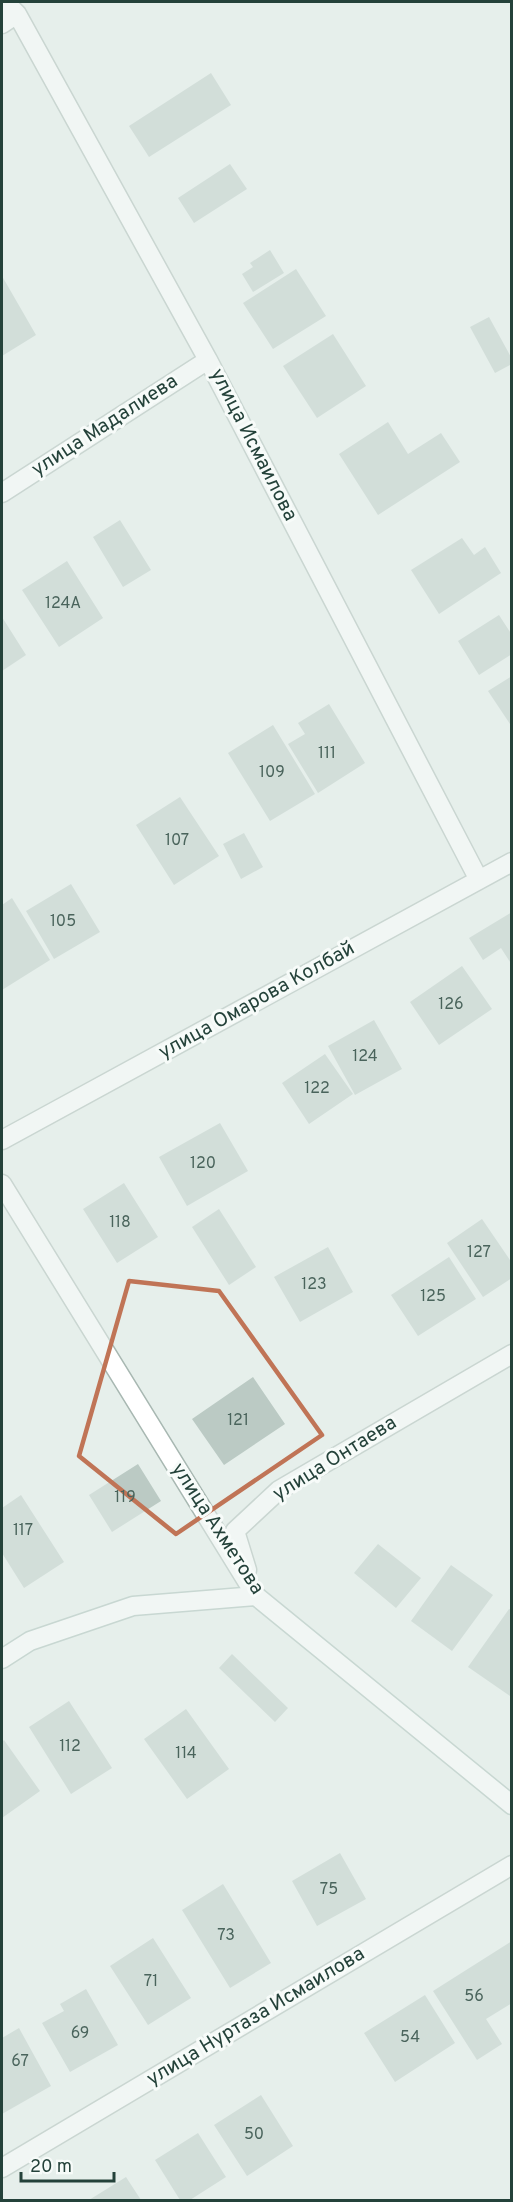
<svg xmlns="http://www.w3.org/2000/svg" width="513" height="2202" font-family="Overpass,sans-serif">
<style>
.building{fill:#bbcac4}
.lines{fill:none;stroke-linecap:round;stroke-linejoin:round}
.street-casing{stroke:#a8b8b2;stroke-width:21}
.secondary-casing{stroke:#a4bbb3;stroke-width:21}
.street{stroke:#fff;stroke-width:18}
.secondary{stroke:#fff;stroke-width:18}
.marked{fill:none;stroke:#c07456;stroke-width:4.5;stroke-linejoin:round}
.labels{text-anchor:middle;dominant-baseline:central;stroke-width:6;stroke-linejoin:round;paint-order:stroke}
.number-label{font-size:16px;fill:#4a645c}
.street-label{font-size:20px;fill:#24423a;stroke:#f7fbf9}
</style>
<rect width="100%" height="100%" fill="#e6efeb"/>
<!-- building -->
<path class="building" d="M211,73L231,105L149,157L129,126Z
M230,164L247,189L194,223L178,198Z
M270,250L284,273L253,292L242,274L253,267L250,263Z
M296,269L326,316L273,349L243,303Z
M2,276L36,335L2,356Z
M489,317L512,359V364L495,373L470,327Z
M333,334L366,386L317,418L283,366Z
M388,422L408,454L441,433L460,462L378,515L339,454Z
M120,520L151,570L123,587L93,537Z
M462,538L474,555L485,547L501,573L439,614L411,570Z
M67,561L103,618L59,647L22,590Z
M499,615L512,635V654L479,675L458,641Z
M2,617L26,655L2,671Z
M512,676V727L488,691Z
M329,704L365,763L318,793L288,744L305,734L298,723Z
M273,725L315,794L270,821L228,753Z
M180,797L219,856L174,885L136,825Z
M244,833L263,867L241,879L223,844Z
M71,884L100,932L54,959L26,911Z
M12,898L50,960L2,990V905Z
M512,912V965L501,948L483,960L469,938Z
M462,966L492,1009L439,1045L410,1002Z
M374,1020L402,1069L355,1095L328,1046Z
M325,1054L353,1094L309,1124L282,1083Z
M220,1123L248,1171L187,1206L159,1157Z
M124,1183L158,1237L117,1263L83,1209Z
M219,1209L256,1267L229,1285L192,1227Z
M482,1219L512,1263V1278L483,1297L447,1243Z
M328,1247L353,1292L300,1322L274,1277Z
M449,1257L476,1299L418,1336L391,1295Z
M253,1377L285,1424L224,1465L192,1419Z
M138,1464L161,1501L112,1532L89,1495Z
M21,1495L64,1562L24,1588L2,1553V1508Z
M378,1544L421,1578L396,1608L354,1573Z
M451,1565L493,1595L452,1651L411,1621Z
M509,1609L512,1610L510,1696L468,1667Z
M232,1654L288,1708L275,1722L219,1668Z
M69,1701L112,1768L71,1794L29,1727Z
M186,1709L229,1769L187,1799L144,1739Z
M4,1740L40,1791L2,1818V1742Z
M340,1853L366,1899L317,1926L292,1881Z
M223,1884L271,1963L230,1988L182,1910Z
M153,1938L191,1998L148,2025L110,1966Z
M512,1941V2003L486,2019L502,2044L477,2060L433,1991Z
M86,1989L118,2045L70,2072L42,2023L64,2011L60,2004Z
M425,1995L455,2043L395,2082L364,2033Z
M19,2028L51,2086L2,2114V2038Z
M261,2095L293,2146L247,2176L214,2125Z
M198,2133L226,2177L190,2200H180L155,2160Z
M126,2177L141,2200H89Z"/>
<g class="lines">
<defs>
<path id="street" d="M5,2L17,14L208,360L479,880
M2,24L17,14
M2,493L208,360
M2,1140L512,862
M2,1184L256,1596
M247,1570L235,1531L279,1490L512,1354
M2,2168L512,1865"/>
<path id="secondary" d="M2,1659L30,1641L133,1606L256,1596L512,1805"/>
</defs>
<!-- street casing -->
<use href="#street" class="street-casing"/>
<!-- secondary casing -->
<use href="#secondary" class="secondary-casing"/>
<!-- street -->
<use href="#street" class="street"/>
<!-- secondary -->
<use href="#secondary" class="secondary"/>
</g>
<!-- marked area -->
<path d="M0 0H513V2202H0ZM129,1281L219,1291L322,1435L176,1534L79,1456Z" fill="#e6efeb" fill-opacity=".55" fill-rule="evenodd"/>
<path class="marked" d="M129,1281L219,1291L322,1435L176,1534L79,1456Z"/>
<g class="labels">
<!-- number labels -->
<g class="number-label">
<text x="63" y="604">124А</text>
<text x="327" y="754">111</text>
<text x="272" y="773">109</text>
<text x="177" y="841">107</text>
<text x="63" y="922">105</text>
<text x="451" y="1005">126</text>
<text x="365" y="1057">124</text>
<text x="317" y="1089">122</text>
<text x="203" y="1164">120</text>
<text x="120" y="1223">118</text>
<text x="479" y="1253">127</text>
<text x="314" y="1285">123</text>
<text x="433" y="1297">125</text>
<text x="238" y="1421">121</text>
<text x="125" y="1498">119</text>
<text x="23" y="1531">117</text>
<text x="70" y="1747">112</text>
<text x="186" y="1754">114</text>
<text x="329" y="1890">75</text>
<text x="226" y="1936">73</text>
<text x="151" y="1982">71</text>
<text x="474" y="1997">56</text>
<text x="80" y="2034">69</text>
<text x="410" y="2038">54</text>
<text x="20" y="2062">67</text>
<text x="254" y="2135">50</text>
</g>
<!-- street labels -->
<g class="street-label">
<text transform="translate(105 426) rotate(-33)">улица Мадалиева</text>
<text transform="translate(253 445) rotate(63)">улица Исмаилова</text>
<text transform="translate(257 1001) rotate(-29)">улица Омарова Колбай</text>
<text transform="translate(335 1459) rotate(-32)">улица Онтаева</text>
<text transform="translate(217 1529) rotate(57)">улица Ахметова</text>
<text transform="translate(256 2017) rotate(-31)">улица Нуртаза Исмаилова</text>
</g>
</g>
<!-- border -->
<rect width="513" height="2202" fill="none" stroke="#24423a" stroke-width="6"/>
<!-- scale -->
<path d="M21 2172v9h93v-9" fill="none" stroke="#24423a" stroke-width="3"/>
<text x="30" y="2172" font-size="18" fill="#24423a" stroke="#f7fbf9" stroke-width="4.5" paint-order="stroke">20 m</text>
</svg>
